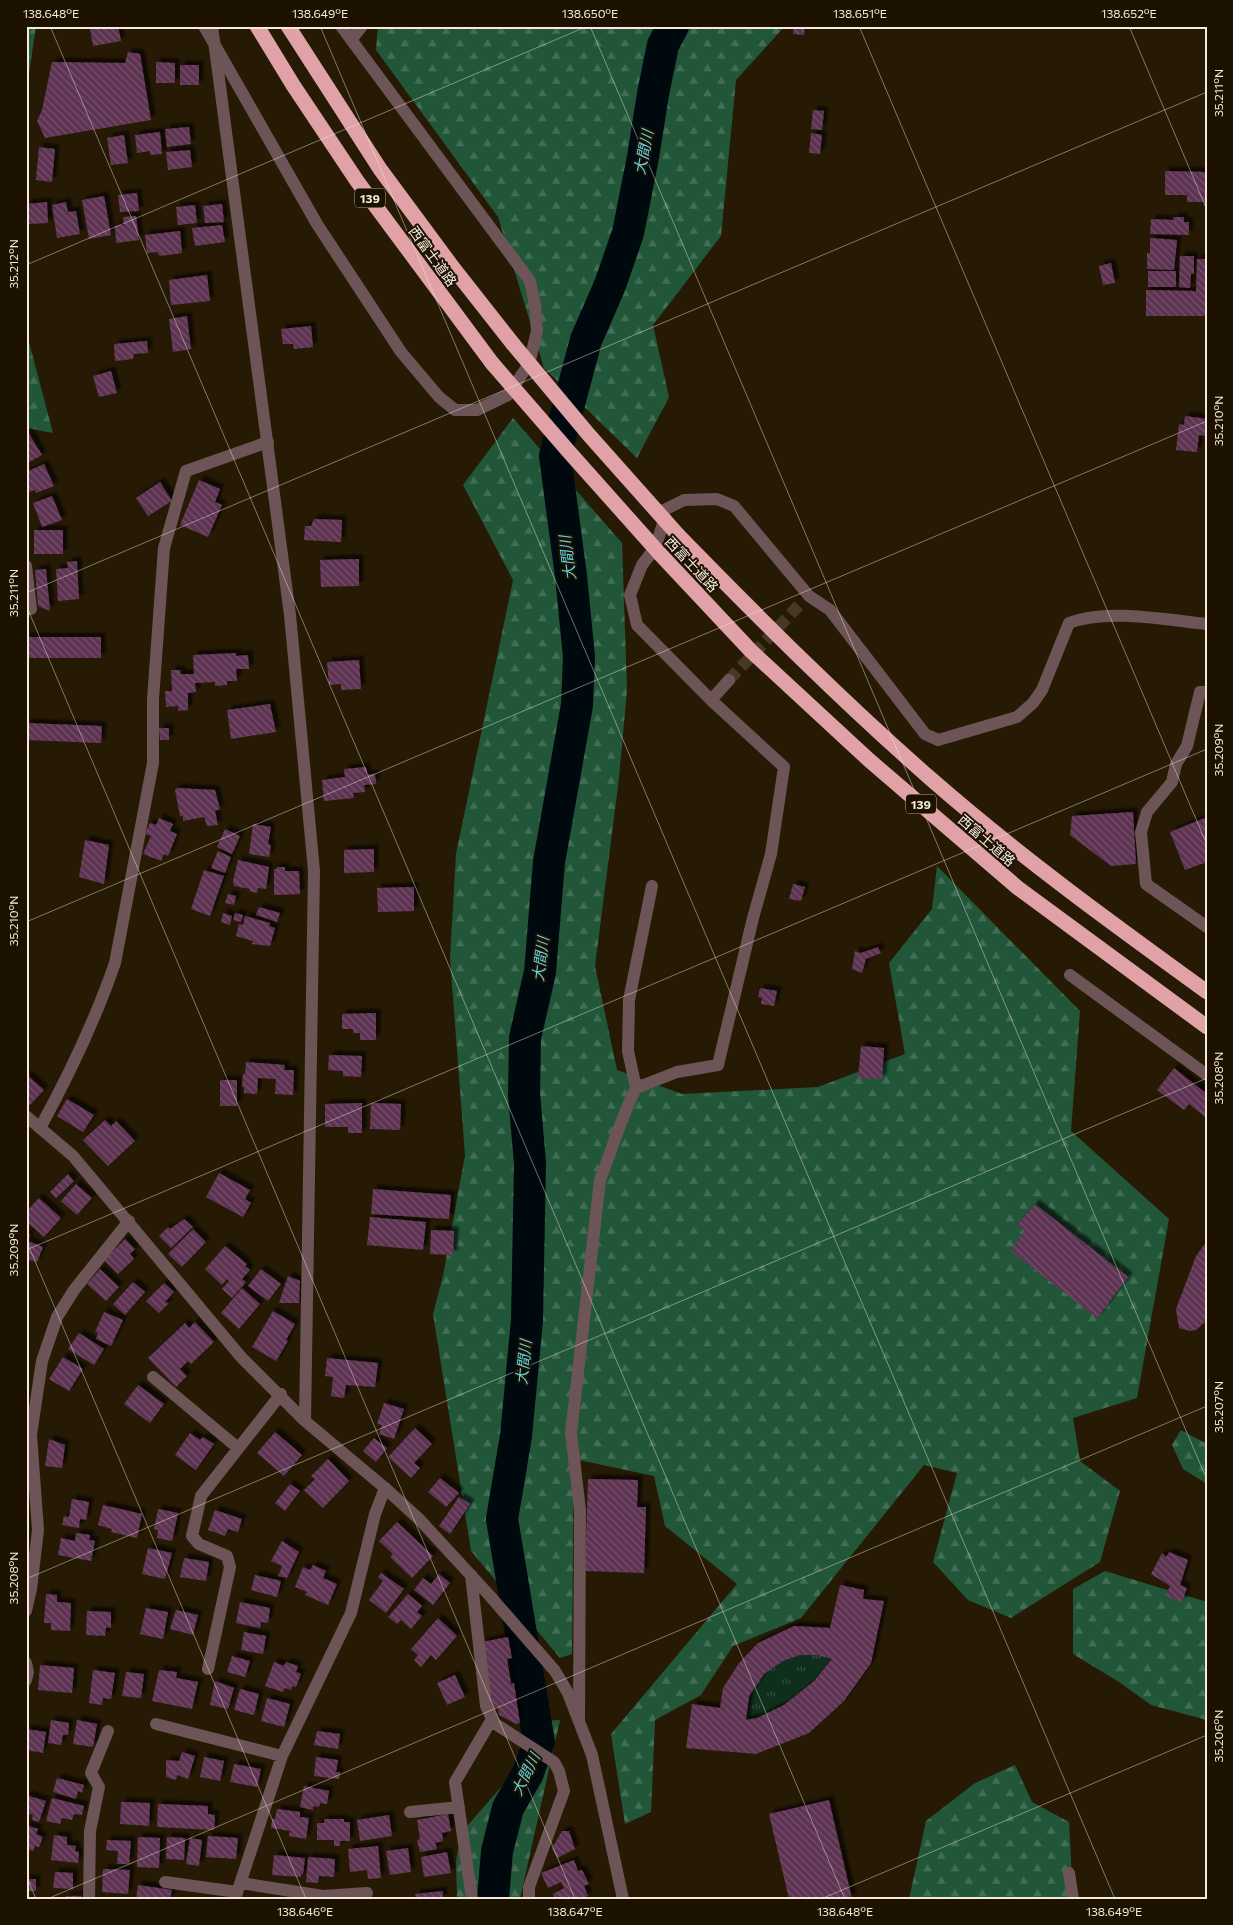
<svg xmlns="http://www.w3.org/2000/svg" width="1233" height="1925" font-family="Commissioner,'Noto Sans JP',sans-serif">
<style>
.grass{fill:url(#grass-tufts)}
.forest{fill:url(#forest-firs)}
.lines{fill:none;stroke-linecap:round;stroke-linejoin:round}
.river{stroke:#000a0e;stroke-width:32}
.building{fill:url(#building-back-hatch);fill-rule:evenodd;filter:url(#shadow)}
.minor-tunnel{stroke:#453926;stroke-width:12;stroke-dasharray:12 6;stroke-linecap:butt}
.minor{stroke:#6d5456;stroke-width:12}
.tertiary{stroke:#6d5456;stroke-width:12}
.motorway{stroke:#e1a2a7;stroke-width:15}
.motorway-bridge{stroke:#e1a2a7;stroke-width:15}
.ticks{fill:none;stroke:#f4ebde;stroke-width:1;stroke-opacity:0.45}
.labels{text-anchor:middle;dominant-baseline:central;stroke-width:4;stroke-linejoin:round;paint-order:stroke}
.shield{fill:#1d1100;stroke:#b4aa9b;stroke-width:1}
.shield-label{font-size:12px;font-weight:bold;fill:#f4ebde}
.street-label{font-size:14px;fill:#f4ebde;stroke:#1d1100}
.water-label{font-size:15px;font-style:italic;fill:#62d1e5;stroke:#1d1100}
.neatline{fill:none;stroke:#f4ebde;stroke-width:2}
.ticks-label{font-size:12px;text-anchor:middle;fill:#f4ebde}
</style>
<defs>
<pattern id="grass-tufts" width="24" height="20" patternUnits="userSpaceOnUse" patternTransform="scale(1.25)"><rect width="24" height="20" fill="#0f2f1d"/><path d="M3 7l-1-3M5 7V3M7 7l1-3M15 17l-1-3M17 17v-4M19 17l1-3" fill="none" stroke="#334d3d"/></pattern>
<pattern id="forest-firs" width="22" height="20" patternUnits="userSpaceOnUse" patternTransform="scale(1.25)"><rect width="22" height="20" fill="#215639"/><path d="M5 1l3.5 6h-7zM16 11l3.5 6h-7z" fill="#426e55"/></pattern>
<pattern id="building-back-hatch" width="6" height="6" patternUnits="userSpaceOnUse" patternTransform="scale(1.25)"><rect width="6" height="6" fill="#5d3352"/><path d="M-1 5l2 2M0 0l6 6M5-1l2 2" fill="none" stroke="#75516a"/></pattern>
<filter id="shadow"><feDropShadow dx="4.5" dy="-4.5" stdDeviation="1" flood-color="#0009"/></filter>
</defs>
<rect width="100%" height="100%" fill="#261a05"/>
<!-- grass -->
<path class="grass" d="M800,1655H816L832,1659C809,1686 782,1713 746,1720L749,1696L764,1673L783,1661Z"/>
<!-- forest -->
<path class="forest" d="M26,26H36L27,87L29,342L53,433L26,428Z
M378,26H785L736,80L721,236L653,325L669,397L637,458L544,368L498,217L376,50Z
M513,418L622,543L627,690L619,778L595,966L617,1070L682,1094L818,1087L905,1054L889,963L932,909L937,866L1080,1011L1071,1131L1169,1219L1137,1398L1073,1418L1080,1461L1120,1491L1100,1562L1011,1618L968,1600L933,1562L957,1473L924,1465L801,1618L733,1646L701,1695L655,1720L651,1812L625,1824L611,1734L737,1584L665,1526L654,1476L574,1459L572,1654L560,1658L471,1551L433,1314L443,1276L465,1155L450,958L456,854L513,580L463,485Z
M1181,1430L1207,1444V1484L1183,1469L1172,1445Z
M1105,1571L1207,1602V1720L1151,1705L1119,1682L1073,1654V1589Z
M560,1720L520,1899H457L456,1861L461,1833L509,1778L542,1721Z
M1015,1765L1032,1802L1069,1822L1073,1899H909L926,1821L975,1783Z"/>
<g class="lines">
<!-- river -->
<path class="river" d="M493,1899L497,1851L508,1808L528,1773L539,1742L502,1519L516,1436L527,1320L530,1163L524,1094L525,1038L540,972L549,862L577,705L579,657L571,576L555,456L586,340L610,285L628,233L643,157L653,94L663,45L673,26"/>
</g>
<!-- building -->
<path class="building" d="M97,26H118L121,41L93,46L90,28Z
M794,26H805L804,35L793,34Z
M128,52L140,54L151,120L45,138L37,121L42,110L52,62L125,63Z
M156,62L175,63V83H156Z
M180,65H199V85H180Z
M813,110L824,111L822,130L811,129Z
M189,127L191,144L167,147L165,129Z
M160,132L162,154L150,155V151L137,153L135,135Z
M811,133L822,135L820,154L809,153Z
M124,135L128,163L111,165L107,138Z
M39,147L55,149L52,182L36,180Z
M190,150L192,167L168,170L166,152Z
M1165,171L1207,172V202H1187V195H1165Z
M137,193L139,211L120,212L118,195Z
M104,196L111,235L89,239L82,200Z
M47,202L48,223L28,224L27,204Z
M66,202L68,212L76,211L80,234L57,238L52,205Z
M222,204L224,222L205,223L203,206Z
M195,205L197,223L178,225L176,207Z
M136,216L139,240L116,243L115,226L124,225L123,217Z
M1173,217H1184V222H1189V235L1150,234L1151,219L1174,220Z
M222,225L225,242L195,246L192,228Z
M180,231L182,253L160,256L157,252L147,253L145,235Z
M1150,238L1177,240L1174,270L1147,269V253H1150Z
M1180,256H1194V274H1191L1190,288L1179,287Z
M1197,259H1207V316H1146V290L1196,291Z
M1111,263L1115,283L1103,285L1099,266Z
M1148,271H1176V287H1148Z
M207,275L210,301L171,305L169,280Z
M187,316L191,349L173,352L169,319Z
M311,326L313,347L294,349L293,344H283L281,329Z
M147,341L148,353L134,354L133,359L115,361L114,344Z
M111,371L117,393L99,397L93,376Z
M1185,416L1207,419V436L1199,435L1197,452L1176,450L1179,424L1184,425Z
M28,432L42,455L26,464V433Z
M44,464L54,486L36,493L35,490L26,493V472Z
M199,480L220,489L215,502L222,505L208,537L180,525Z
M160,482L172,501L148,516L136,498Z
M52,496L62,520L42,527L33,503Z
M314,519L342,520L341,542L304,540L305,526H311Z
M34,530H63V554H34Z
M359,559V586L321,587L320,560Z
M77,561L79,599L58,601L56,569L68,568L67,562Z
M46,569L50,611L38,606L35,570Z
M26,637H101V658H26Z
M236,653V656L248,655L249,669H236L237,681H227V685L215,686V682L195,683L196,692L188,693V710L178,711V706L166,707L165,691H172L171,670H180L181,674H194L193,655Z
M359,660L361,689L341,690V684L329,685L327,662Z
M270,704L276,732L231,739L227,710Z
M26,723L102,726L101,743L26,740Z
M159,728H169V740H160Z
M366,767L367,775L375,774L376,784L364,785L365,792L353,793L354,798L324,801L322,780L345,777L344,769Z
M177,788L215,790L220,809L215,811L218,825L207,826L204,817L183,821V816H180L175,790Z
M1133,812L1136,864L1111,866L1070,835L1072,816Z
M1207,817V862L1185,870L1170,832Z
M159,818L173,824L170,831L177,834L168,856L164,854L161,861L143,854L151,836L145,834L150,823L156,825Z
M253,824L271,827L268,844L271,845L269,857L249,854Z
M225,829L240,836L232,854L217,847Z
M85,840L109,845L104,884L79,877Z
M374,849V872L344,873V850Z
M218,851L231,857L225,873L211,868Z
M238,860L269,867L266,889L258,888L257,893L249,891L250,889L234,886L233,881Z
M277,867H285V871H299L300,894L274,895V869H277Z
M204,870L224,876L210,916L191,909Z
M793,884L805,887L801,901L789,899Z
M414,887V911L378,912L377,888Z
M228,894L236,896L234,905L225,903Z
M259,907L280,913L277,922L256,915Z
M223,913L232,916L230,925L221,922Z
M235,913L243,915L241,922L233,920Z
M245,916L270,923L269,926L275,928L270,946L252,944L253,941L236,936L239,924L243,925Z
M878,947L881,953L866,959L862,973L852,969L855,951L861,953Z
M760,988L777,991L774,1006L761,1004L762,998L758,997Z
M376,1013V1040H360V1033H353V1029H342V1014Z
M861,1046L884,1048L882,1079L858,1078Z
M329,1055L362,1056L361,1077L343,1076V1071L328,1070Z
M246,1062L285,1065L284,1070H294L293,1095L275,1094L276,1079L258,1078L257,1094L244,1093V1087H242L243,1074H245Z
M1174,1068L1207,1094V1115L1205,1117L1189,1104L1184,1110L1157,1090Z
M26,1074L44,1090L30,1105L26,1102Z
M220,1080H237V1106H220Z
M67,1099L94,1115L83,1132L57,1116Z
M362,1103V1133H348V1127H325V1104Z
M371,1103L401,1104L400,1130L370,1129Z
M105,1120L111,1126L116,1121L135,1141L108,1166L83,1140Z
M219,1173L250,1190L245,1199L251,1203L243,1217L206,1197Z
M68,1174L74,1181L56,1198L50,1192Z
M76,1184L92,1198L77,1215L61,1201Z
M373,1189L451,1195L449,1219L371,1214Z
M39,1198L61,1218L44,1237L26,1221V1212Z
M1035,1204L1128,1277L1097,1318L1011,1251L1024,1231L1017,1225Z
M370,1217L426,1222L423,1250L367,1245Z
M184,1219L193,1227L171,1248L159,1236L168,1227L170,1229Z
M193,1229L206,1242L182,1267L168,1254Z
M431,1230L454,1231L453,1255L430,1254Z
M26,1233L30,1234L28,1241L43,1247L37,1262L26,1259Z
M125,1239L135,1249L130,1254L134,1259L118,1274L104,1260Z
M1207,1241V1317L1205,1322L1196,1330L1190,1331L1179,1328L1176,1309L1196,1256Z
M225,1246L247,1264L245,1266L250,1270L242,1279L246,1282L232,1298L222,1289L229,1281L227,1279L222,1285L205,1269Z
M100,1269L119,1287L106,1301L87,1284Z
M261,1269L281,1284L268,1301L248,1286Z
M288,1276L300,1281L299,1303H279Z
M133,1282L145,1292L125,1315L113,1304Z
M164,1283L174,1292L165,1302L169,1303L159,1313L146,1301Z
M242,1288L260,1304L239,1329L221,1313Z
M273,1311L295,1324L286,1340L288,1341L276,1361L252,1347Z
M104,1312L123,1320L111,1346L96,1339L98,1333L95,1332Z
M195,1322L214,1342L191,1364L188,1361L180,1369L187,1376L176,1387L148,1358L185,1323L189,1328Z
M79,1333L104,1349L94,1365L68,1349Z
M63,1357L83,1369L69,1391L49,1379Z
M327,1358L378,1363L375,1387L346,1385L344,1398L331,1396L333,1377L325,1376Z
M138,1385L164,1404L150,1423L124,1404Z
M384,1403L404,1409L394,1439L379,1434L382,1425L377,1424Z
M415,1428L432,1444L414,1463L420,1468L411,1478L388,1457Z
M275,1432L302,1455L284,1476L257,1453Z
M190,1433L200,1440L203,1437L214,1444L196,1470L175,1455Z
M374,1438L387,1448L376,1462L363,1451Z
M49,1439L65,1445L62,1468L45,1466Z
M328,1459L349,1481L323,1508L304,1490L315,1479L311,1476Z
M440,1478L459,1493L446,1507L428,1492Z
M588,1479L638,1480L637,1507H646L644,1573L585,1571Z
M290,1484L300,1491L285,1511L275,1503Z
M459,1497L470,1504L450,1534L439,1526Z
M72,1499L89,1502L86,1520L80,1519L79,1528L62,1525L64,1516L69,1517Z
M103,1505L142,1514L137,1538L111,1532L112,1529L98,1525Z
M158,1509L178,1513L172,1541L157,1538L158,1530L154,1529Z
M215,1510L242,1519L238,1532L228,1529L225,1536L208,1530Z
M397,1522L433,1556L412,1578L390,1557L393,1554L379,1541Z
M76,1533L90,1535L89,1540L95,1541L91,1561L58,1555L61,1538L75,1541Z
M282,1541L299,1552L287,1578L278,1576L282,1566L271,1561Z
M148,1548L172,1553L165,1579L142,1574Z
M1169,1552L1188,1560L1180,1585L1187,1588L1182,1602L1165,1596L1170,1586L1151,1574L1162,1553L1166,1557Z
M184,1558L209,1562L206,1581L180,1577Z
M313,1565L326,1571L323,1578L337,1584L328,1605L305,1595L307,1592L295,1587L303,1567L310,1570Z
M381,1573L404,1589L386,1613L369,1600L383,1581L378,1577Z
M439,1574L450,1583L433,1605L414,1590L423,1578L431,1584Z
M255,1575L281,1581L277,1597L251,1590Z
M840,1585L864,1590L863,1599L884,1601L871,1663L844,1701L809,1733L756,1754L686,1748L692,1704L720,1708L723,1688L739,1663L758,1643L794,1626L830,1628ZM800,1655H816L832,1659L814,1681L784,1705L757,1718L746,1720L749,1696L764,1674L783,1661Z
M46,1594L57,1595V1602L71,1603L70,1631L51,1630V1623H44Z
M408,1594L422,1606L417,1612L422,1616L411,1629L401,1620L397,1624L388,1617Z
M240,1602L270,1608L268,1623L261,1622L260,1628L236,1623Z
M146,1608L168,1612L163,1639L140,1634Z
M176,1610L198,1615L193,1635L170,1629Z
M87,1611L111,1612V1628L106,1627L105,1636L86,1635Z
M438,1618L457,1636L436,1660L431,1655L421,1667L414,1660L418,1655L411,1649Z
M244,1632L266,1636L263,1654L241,1650Z
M508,1637L512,1658L507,1659L511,1684L514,1683L520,1723L516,1724L499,1715L498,1707L492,1708L482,1642Z
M232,1656L250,1661L245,1677L227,1672Z
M274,1662L284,1666L286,1662L298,1666L296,1672L301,1674L296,1687L292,1686L291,1690L285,1688L283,1692L265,1686Z
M40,1665L74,1668L72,1693L38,1690Z
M93,1670L115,1673L111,1699L103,1698L102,1705L89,1703Z
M159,1670L177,1672L176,1678L198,1682L192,1709L152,1701Z
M126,1672L144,1674L141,1698L122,1696Z
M455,1675L465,1697L447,1705L437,1683Z
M215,1681L234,1688L228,1709L210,1705Z
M240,1689L259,1694L254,1715L234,1710Z
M267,1698L290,1704L284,1727L261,1721Z
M51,1720L69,1723L68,1735H63L61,1745L48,1743Z
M77,1720L97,1724L93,1747L73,1744Z
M26,1729L46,1732L43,1753L26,1750Z
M317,1731L340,1734L338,1749L314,1745Z
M182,1752L195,1756L188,1779L177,1775L176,1780L166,1777V1760L179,1761Z
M204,1757L224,1761L220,1781L200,1777Z
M316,1757L338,1760L336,1772H340L339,1779L314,1776Z
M234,1764L261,1769L257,1787L230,1782Z
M57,1778L84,1785L82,1793L78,1791L76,1799L53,1792Z
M304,1786L329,1791L327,1804L320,1803L319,1807L313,1806V1810L300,1807Z
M26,1795L46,1801L39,1822L32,1820L33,1815L26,1813Z
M52,1798L84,1806L82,1815L74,1814L72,1820L62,1818L60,1824L46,1821Z
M829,1800L852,1899H789L769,1814Z
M121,1802L150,1803L149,1826L120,1824Z
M158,1804L208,1806V1814L215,1815L214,1830L157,1827Z
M277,1809L300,1812V1817L309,1818L306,1839L289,1836L290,1831L271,1828L272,1819H275Z
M448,1814L451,1831L442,1833L443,1841L435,1843L437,1849L420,1852L417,1840L420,1839L417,1820Z
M389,1815L392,1836L360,1841L357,1820Z
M324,1819H344V1822H350V1841H340V1846H334V1840H317V1823H324Z
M26,1825L38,1829L36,1834L43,1837L39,1847L35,1846L33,1851L26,1849Z
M562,1831H569L575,1849L557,1858L552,1848Z
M54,1835L67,1837V1845L76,1846L75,1851L79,1852L78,1863L51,1860Z
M208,1836L238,1838L236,1859L206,1857Z
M138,1837L160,1838L159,1868L137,1867Z
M167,1837L185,1838L184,1860L166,1859Z
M190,1838L202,1840L199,1866L186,1864Z
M107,1840L131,1841L129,1864H117L118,1851L106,1850Z
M378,1846L381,1878L368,1879L367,1870L350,1872L348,1849Z
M408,1848L411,1872L390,1875L386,1851Z
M447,1852L451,1873L424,1877L421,1857Z
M274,1855L305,1858L303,1874H301V1877L272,1875Z
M308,1857L335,1859L334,1877L319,1876L318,1883L306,1882Z
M574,1860L578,1871L582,1870L589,1884L584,1886L588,1896L582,1899H555L553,1894L564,1888L561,1882L548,1888L541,1873Z
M103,1869L130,1870L128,1894L102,1892Z
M55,1872L73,1873V1889L53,1888Z
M26,1879H36V1891H26Z
M138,1885L172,1890L170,1899H136Z
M443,1891V1899H416L415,1894Z
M66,1896H81V1899H66Z"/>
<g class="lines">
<!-- minor-tunnel -->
<path class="minor-tunnel" d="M729,680L800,604"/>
<!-- minor -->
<path class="minor" d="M204,26L317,224L401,352L439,397L455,410H477L508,395L529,364L537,331L535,305L530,281L341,26
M351,40L362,26
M26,566L31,609
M1207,692H1200L1187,746L1176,764L1172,782L1147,812L1141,832L1146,884L1207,927
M711,700L729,680
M1070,975L1207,1075
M636,1088L628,1051L629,1000L652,886
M40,1128C69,1075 95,1021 115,963L153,763V699L164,548L186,471L268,442
M153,1377L238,1448
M471,1575L486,1706L494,1723L554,1762L559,1771L564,1791L529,1887V1899
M26,1611L31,1589L38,1530L31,1435L42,1361L57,1317L74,1290L129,1221
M26,1663L28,1672L26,1680
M208,1669L230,1567L227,1556L199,1544L192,1536L201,1496L281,1394
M579,1720L580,1510L571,1433L600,1180C612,1149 621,1118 636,1088L677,1072L718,1065L753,918L771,854L784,767L711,700L637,625L630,595L642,565L655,548L664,521V510L684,500L717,499L734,506L809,596L830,610L925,734L938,740L1017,717L1033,703L1042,690L1069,623C1106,608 1167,620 1207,624
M156,1724L282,1756
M410,1812L459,1807
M1069,1873L1073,1899
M165,1882L237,1892
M241,1883L323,1896L367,1893
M89,1899L90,1831L99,1787L91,1773L108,1731
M235,1899L282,1756L351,1613L375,1514L385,1488
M472,1899L455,1782L492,1719"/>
<!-- tertiary -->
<path class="tertiary" d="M212,26L290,615L314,871L305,1421
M26,1116L73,1156L241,1357L305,1421L385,1488L420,1520L490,1596L555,1671L568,1693L592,1755L623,1899"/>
<!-- motorway -->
<path class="motorway" d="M257,26L293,85L357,181L492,363
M288,26L380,169L454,269L513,344
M678,535C760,619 843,702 931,779C1019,856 1113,924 1207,992
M660,554L751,651L869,760L1018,888L1207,1027"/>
<!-- motorway-bridge -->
<path class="motorway-bridge" d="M513,344L589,435L678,535
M492,363L570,453L660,554"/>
</g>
<!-- ticks -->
<path class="ticks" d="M50,26L845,1899M320,26L1115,1899M590,26L1207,1480M859,26L1207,845M1129,26L1207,210M26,265L588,26M26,593L1207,92M26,605L575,1899M26,922L1207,421M26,1240L306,1899M26,1250L1207,749M26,1579L1207,1078M26,1875L36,1899M47,1899L1207,1406M821,1899L1207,1735"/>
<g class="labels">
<!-- shield labels -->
<g class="shield">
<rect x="355" y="188.5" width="30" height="19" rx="4"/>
<rect x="906" y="794.5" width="30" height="19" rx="4"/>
</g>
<g class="shield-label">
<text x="370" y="198">139</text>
<text x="921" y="804">139</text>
</g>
<!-- street labels -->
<g class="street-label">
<text transform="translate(433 256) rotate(54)">西富士道路</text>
<text transform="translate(692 564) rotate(47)">西富士道路</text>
<text transform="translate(987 840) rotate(41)">西富士道路</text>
</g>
<!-- water labels -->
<g class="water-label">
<text transform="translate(643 152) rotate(-79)">大間川</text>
<text transform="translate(567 558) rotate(-97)">大間川</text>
<text transform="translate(540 959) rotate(-83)">大間川</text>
<text transform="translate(523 1362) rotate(-84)">大間川</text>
<text transform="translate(525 1774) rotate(-64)">大間川</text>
</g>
</g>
<!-- border -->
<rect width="1233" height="1925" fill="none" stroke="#1d1100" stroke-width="55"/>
<rect x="28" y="28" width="1178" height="1870" class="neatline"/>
<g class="ticks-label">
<text x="51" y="18">138.648°E</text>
<text x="320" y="18">138.649°E</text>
<text x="590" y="18">138.650°E</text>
<text x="860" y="18">138.651°E</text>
<text x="1129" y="18">138.652°E</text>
<text transform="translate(1219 93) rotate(-90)" y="4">35.211°N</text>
<text transform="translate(14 264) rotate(-90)" y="4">35.212°N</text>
<text transform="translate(1219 421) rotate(-90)" y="4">35.210°N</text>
<text transform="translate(14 593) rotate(-90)" y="4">35.211°N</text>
<text transform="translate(1219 750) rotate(-90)" y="4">35.209°N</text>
<text transform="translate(14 921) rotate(-90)" y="4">35.210°N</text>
<text transform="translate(1219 1078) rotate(-90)" y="4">35.208°N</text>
<text transform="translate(14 1250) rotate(-90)" y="4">35.209°N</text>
<text transform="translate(1219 1407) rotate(-90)" y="4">35.207°N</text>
<text transform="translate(14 1578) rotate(-90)" y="4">35.208°N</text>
<text transform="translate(1219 1736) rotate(-90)" y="4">35.206°N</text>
<text x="305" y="1916">138.646°E</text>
<text x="575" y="1916">138.647°E</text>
<text x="845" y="1916">138.648°E</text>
<text x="1114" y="1916">138.649°E</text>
</g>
</svg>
